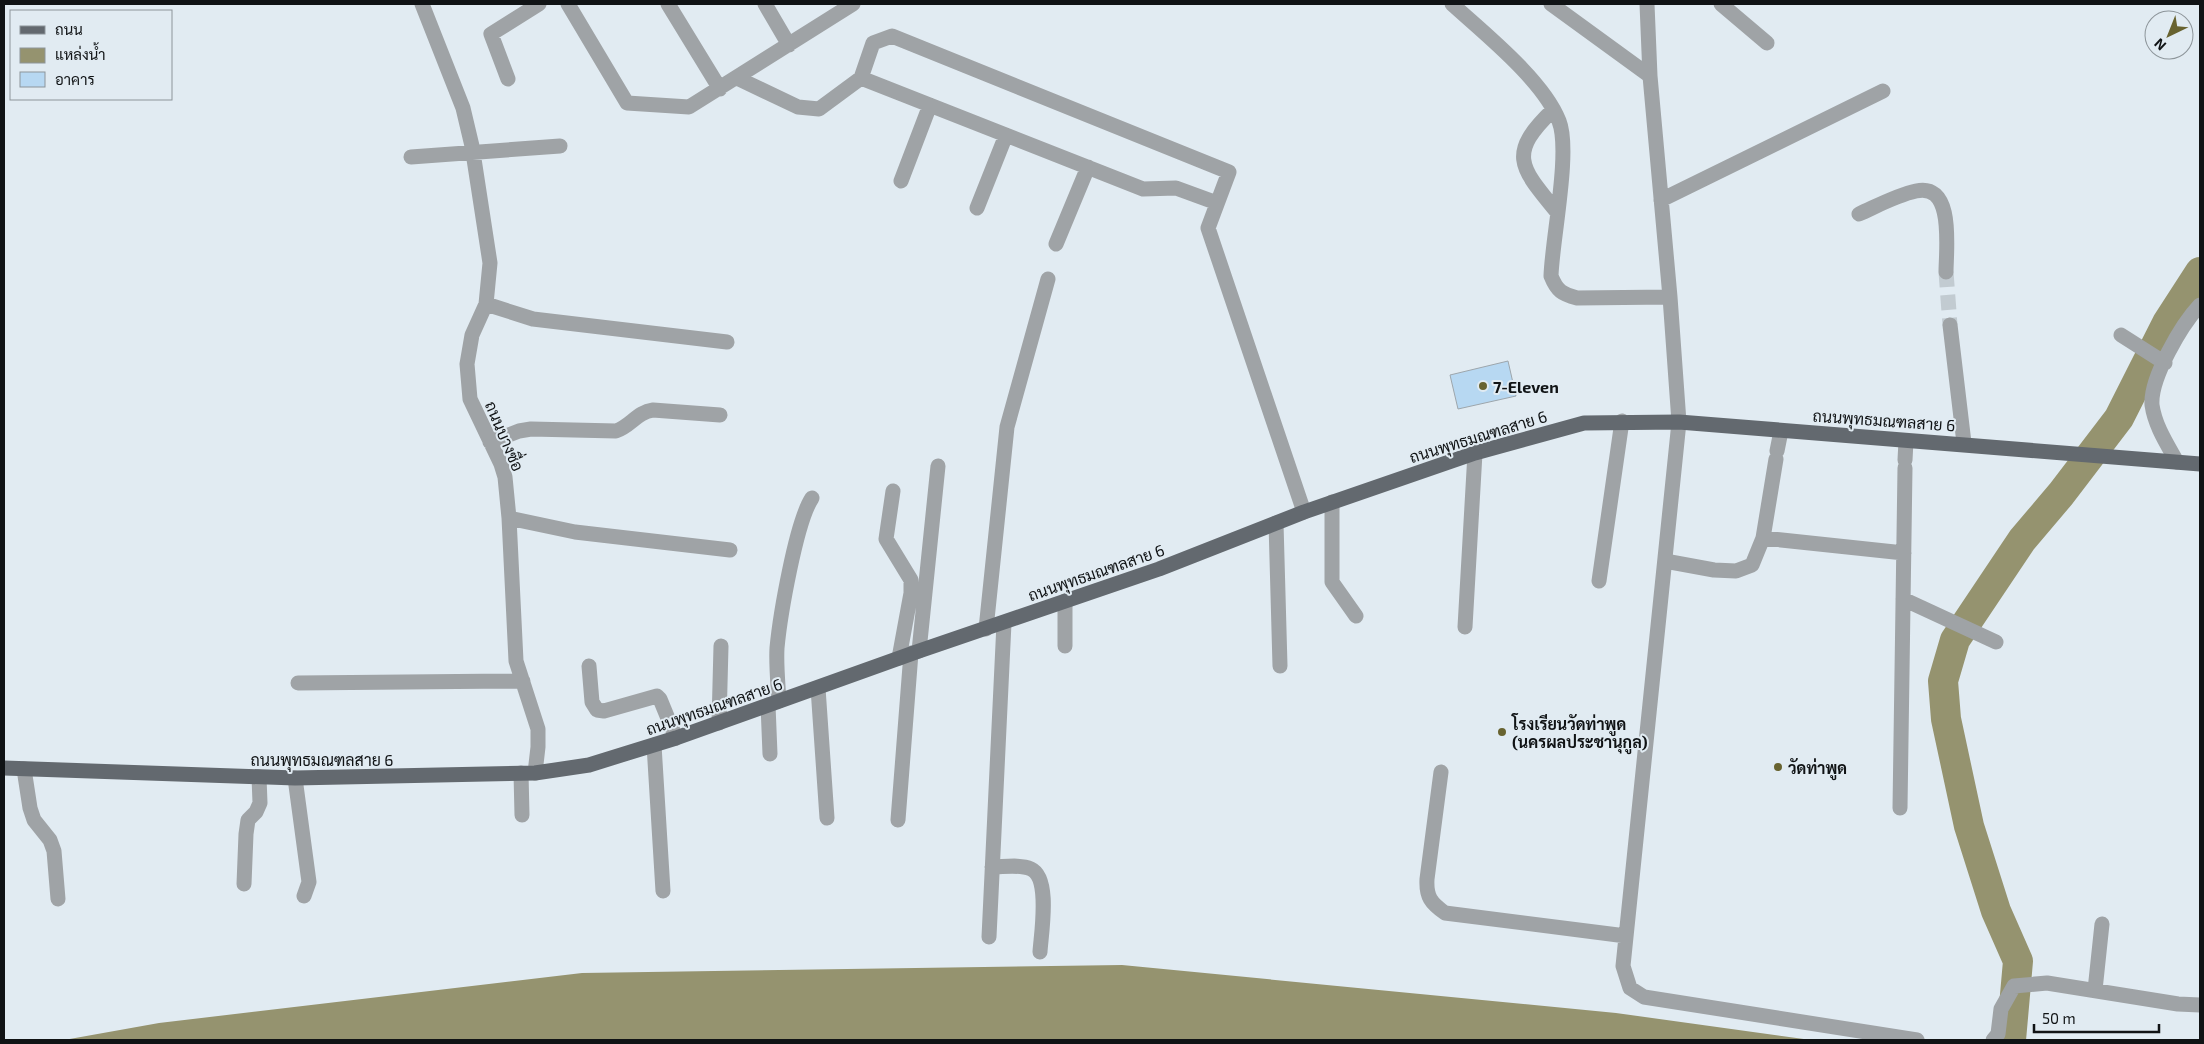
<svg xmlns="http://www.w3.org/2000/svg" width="2204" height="1044" font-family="'Exo 2',Sarabun,sans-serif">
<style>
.water{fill:#95936f}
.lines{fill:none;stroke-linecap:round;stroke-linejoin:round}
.river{stroke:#95936f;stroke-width:30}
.building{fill:#b7d8f2;stroke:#9da6ac}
.minor-tunnel{stroke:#c2cbd1;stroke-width:15;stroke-dasharray:15 8;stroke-linecap:butt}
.minor{stroke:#9fa3a6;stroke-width:15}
.major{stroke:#63696f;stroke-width:15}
.poi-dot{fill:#686330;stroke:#e1ebf2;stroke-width:2}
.labels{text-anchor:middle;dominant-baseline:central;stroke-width:4;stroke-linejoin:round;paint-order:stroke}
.poi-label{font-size:16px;font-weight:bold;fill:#101315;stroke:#e1ebf2;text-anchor:start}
.street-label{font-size:16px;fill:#101315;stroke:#e1ebf2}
</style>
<rect width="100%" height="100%" fill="#e1ebf2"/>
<!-- water -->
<path class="water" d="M1122,965L1616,1013L1811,1040H64L159,1023L582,973Z"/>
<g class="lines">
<!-- river -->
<path class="river" d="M2011,1040L2018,961L1996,911L1969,826L1946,719L1943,681L1955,640L2022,540L2061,494L2119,418L2167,323L2200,272"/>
</g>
<!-- building -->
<path class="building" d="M1508,361L1516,396L1458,409L1450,375Z"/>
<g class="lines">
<!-- minor-tunnel -->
<path class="minor-tunnel" d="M1946,272L1950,325"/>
<!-- minor -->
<path class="minor" d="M422,4L463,108L472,146L490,263L486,304L472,335L467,364L470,399L501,464L505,477L509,518L516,661L538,729V747L535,773
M568,4L627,103L689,107L853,4
M668,4L720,89
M765,4L789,45
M1452,4C1484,33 1544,81 1559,121C1571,151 1552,240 1551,276C1557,291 1562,294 1577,298L1670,297
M1551,4L1650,76
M1647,4L1650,76L1670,297L1679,422L1623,966L1630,988L1644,997L1917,1040
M1721,4L1767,43
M737,78L798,107L819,109L861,78L873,43L892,36L1229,172L1208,228L1304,512
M861,78L1143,189L1176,188L1217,203
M508,79L491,34L539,4
M1553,110C1507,154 1520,167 1557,212
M411,157L560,146
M901,181L930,105
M1661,200L1883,91
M977,208L1006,135
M1859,214C1877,206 1897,195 1916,191C1955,182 1946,250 1946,272
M1056,244L1088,167
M486,304L533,319L727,342
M1950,325L1964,443
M2121,335L2165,363
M490,442L519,431L531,429L616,431C631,426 637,412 653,410L720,415
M1777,451L1781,431
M1905,460L1906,441
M2177,462C2167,444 2155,426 2152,405C2150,378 2182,324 2200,305
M893,491L886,539L911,580V593L899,658
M1332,502V582L1356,616
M509,518L575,532L730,550
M1276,523L1280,666
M1763,538L1904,553
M1665,561L1714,570L1736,571L1752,565L1763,538L1776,459
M1599,581L1622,421
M1903,599L1996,642
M1065,601V646
M1465,627L1475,453
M986,629L1007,427L1048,279
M919,651L938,466
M589,666L592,702L597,710L604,711L657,696L660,699L676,738
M298,683L523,681
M818,688L827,818
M779,701C778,684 776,665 777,648C780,616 796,522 812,498
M768,705L770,754
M719,723L721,646
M654,745L663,891
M24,769L30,808L34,820L50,840L54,851L58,899
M1441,772L1427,879C1426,897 1431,903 1445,913L1626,936
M521,773L522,815
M295,778L309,882L304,896
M1900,808L1905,468
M898,820L911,653
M992,867C1004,867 1020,864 1031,869C1051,878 1041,934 1040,952
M244,884L246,834L248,820L256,812L260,803L259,777
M989,937L1004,623
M2095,990L2102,924
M1993,1040L1998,1034L2001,1009L2014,986L2047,983L2178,1004L2200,1005"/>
<!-- major -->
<path class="major" d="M4,768L295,778L535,773L589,765L676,738L919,651L1159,569L1304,512L1475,453L1584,423L1679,422L2200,464"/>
</g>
<!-- markers -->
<g class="poi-dot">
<circle cx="1483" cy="386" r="5"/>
<circle cx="1502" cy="732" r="5"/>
<circle cx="1778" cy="767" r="5"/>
</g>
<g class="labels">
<!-- poi labels -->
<g class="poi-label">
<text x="1493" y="386">7-Eleven</text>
<text x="1512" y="723">โรงเรียนวัดท่าพูด<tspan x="1512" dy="18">(นครผลประชานุกูล)</tspan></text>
<text x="1788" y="767">วัดท่าพูด</text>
</g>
<!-- street labels -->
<g class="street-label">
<text transform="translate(1884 420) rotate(4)">ถนนพุทธมณฑลสาย 6</text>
<text transform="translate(505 436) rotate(67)">ถนนบางซื่อ</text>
<text transform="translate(1478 436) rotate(-17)">ถนนพุทธมณฑลสาย 6</text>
<text transform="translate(1096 572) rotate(-19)">ถนนพุทธมณฑลสาย 6</text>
<text transform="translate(714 706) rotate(-19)">ถนนพุทธมณฑลสาย 6</text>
<text x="322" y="759">ถนนพุทธมณฑลสาย 6</text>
</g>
</g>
<!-- border -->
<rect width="2204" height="1044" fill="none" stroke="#101315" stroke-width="10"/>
<!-- legend -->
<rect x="10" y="10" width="162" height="90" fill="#e1ebf2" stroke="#8d959a"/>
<rect x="20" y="26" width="25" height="8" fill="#63696f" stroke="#8d959a"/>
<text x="55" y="35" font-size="15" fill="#101315">ถนน</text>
<rect x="20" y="48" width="25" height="15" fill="#95936f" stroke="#8d959a"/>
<text x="55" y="60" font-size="15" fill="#101315">แหล่งน้ำ</text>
<rect x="20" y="72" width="25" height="15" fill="#b7d8f2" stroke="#8d959a"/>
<text x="55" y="85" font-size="15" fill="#101315">อาคาร</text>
<!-- north arrow -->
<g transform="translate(2169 35) rotate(223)"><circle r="24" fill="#e1ebf2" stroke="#8d959a"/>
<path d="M0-4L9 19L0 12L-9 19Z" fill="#686330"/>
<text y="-8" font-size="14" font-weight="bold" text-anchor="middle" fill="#101315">N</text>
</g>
<!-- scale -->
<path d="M2034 1024v8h125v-8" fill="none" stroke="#101315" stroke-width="2.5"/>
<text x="2042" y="1024" font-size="15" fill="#101315" stroke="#e1ebf2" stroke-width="4" paint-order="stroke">50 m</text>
</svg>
